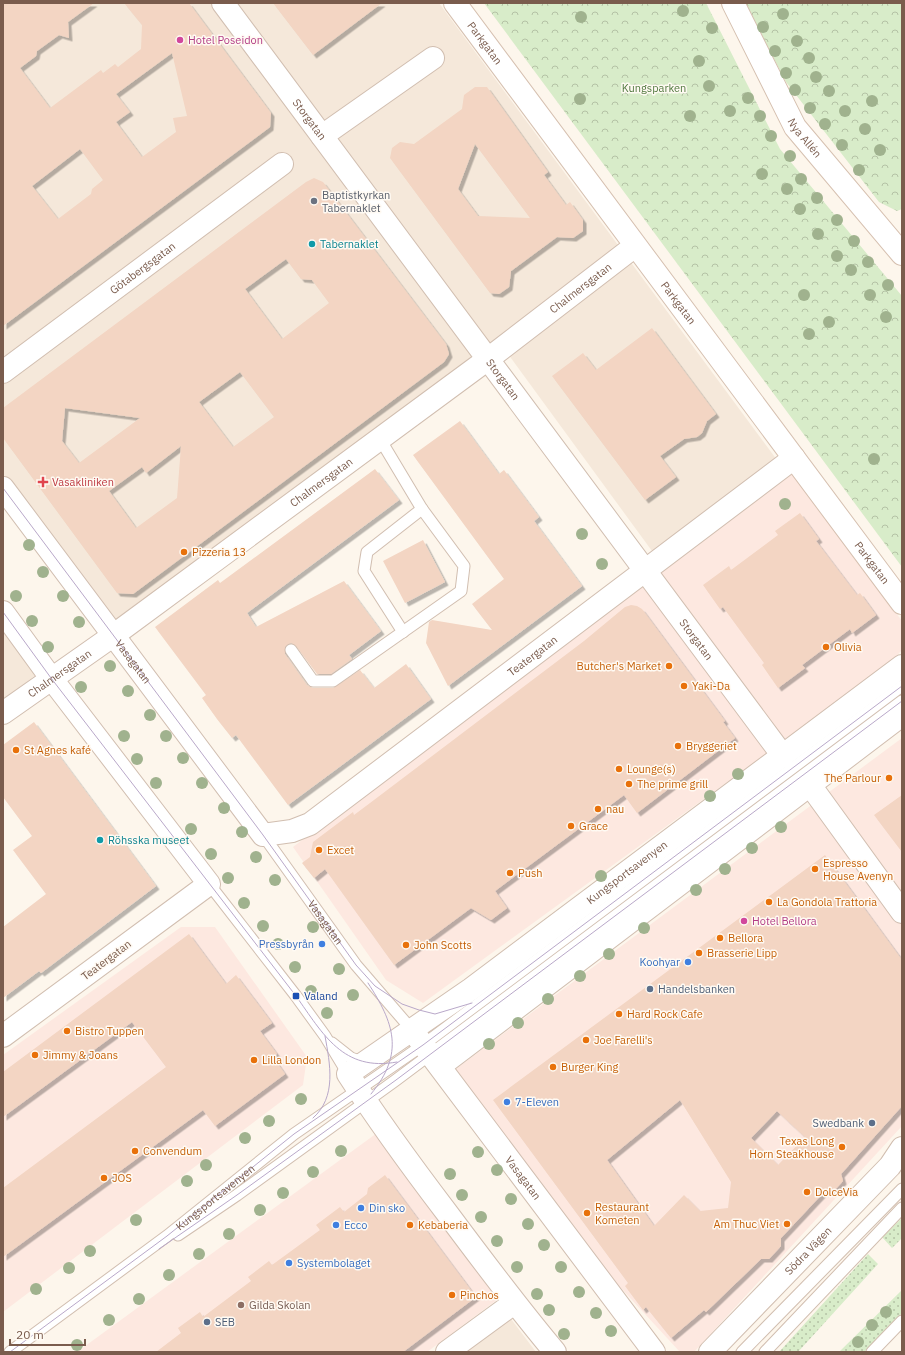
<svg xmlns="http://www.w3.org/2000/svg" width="905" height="1355" font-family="'IBM Plex Sans',sans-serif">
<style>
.residential{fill:#f5e8da}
.commercial{fill:#fde8e0}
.grass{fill:url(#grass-dots)}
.forest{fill:url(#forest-crowns)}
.building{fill:#f3d5c3;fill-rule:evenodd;filter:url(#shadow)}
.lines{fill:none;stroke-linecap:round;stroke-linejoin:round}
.service-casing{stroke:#d1beb0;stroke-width:13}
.minor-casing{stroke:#d1beb0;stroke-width:24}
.tertiary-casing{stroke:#d1beb0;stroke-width:24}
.secondary-casing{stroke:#d6c0b0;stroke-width:24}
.service{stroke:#fff;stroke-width:11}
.minor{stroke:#fff;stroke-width:22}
.tertiary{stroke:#fff;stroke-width:22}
.secondary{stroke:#fff;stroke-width:22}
.tram{stroke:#b9a8c9;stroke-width:1}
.tree{fill:#a0b28e}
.hotel-dot{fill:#d1479c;stroke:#fffaf3;stroke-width:1.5}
.worship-dot{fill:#6b7280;stroke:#fffaf3;stroke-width:1.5}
.culture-dot{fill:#0f9aa8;stroke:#fffaf3;stroke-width:1.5}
.health-dot{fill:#e0444e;stroke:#fffaf3;stroke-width:1.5}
.food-dot{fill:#e8710a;stroke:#fffaf3;stroke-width:1.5}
.shop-dot{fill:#3f7fe0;stroke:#fffaf3;stroke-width:1.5}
.service-dot{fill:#5c6f8a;stroke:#fffaf3;stroke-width:1.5}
.transit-dot{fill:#1a4fb4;stroke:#fffaf3;stroke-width:1.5}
.education-dot{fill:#8d6e63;stroke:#fffaf3;stroke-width:1.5}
.labels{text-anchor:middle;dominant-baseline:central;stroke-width:3;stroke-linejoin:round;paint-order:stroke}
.hotel-label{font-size:11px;fill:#b23c85;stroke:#fffaf3;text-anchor:start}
.street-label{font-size:11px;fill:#7a5c4d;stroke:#fffaf3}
.park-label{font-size:11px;fill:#537a41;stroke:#fffaf3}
.worship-label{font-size:11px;fill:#5b616d;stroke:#fffaf3;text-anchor:start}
.culture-label{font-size:11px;fill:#0d838f;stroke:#fffaf3;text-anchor:start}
.health-label{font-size:11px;fill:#be3a42;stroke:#fffaf3;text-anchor:start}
.food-label{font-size:11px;fill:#c56008;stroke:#fffaf3;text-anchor:start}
.shop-label{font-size:11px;fill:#366cbe;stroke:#fffaf3;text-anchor:start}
.service-label{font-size:11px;fill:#4e5e75;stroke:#fffaf3;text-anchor:start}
.transit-label{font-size:11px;fill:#164399;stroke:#fffaf3;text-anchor:start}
.education-label{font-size:11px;fill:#785e54;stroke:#fffaf3;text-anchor:start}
</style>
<defs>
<pattern id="grass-dots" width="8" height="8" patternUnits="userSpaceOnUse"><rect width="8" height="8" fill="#d8ecc9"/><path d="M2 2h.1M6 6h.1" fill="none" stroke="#b4c2a5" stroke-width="1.8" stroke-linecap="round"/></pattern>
<pattern id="forest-crowns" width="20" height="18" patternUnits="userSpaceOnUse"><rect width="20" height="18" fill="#d8ecc9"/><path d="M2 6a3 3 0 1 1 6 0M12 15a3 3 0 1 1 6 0" fill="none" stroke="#b4c2a5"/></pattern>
<filter id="shadow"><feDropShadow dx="3.5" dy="3.5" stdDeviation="0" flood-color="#0004"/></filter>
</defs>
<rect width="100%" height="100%" fill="#fdf6ec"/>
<!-- residential -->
<path class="residential" d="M3,3H439L777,460L652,551L497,339L432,390L115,620L3,474Z
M3,627L37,674L3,700Z
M511,1319L536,1352H466Z"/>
<!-- commercial -->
<path class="commercial" d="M790,471L902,621V650L887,666L423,1003L386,980L293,847L668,560Z
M902,738V1126L694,1352H680L560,1222L453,1071Z
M181,927H215L307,1057L303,1085L3,1312V1055Z
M377,1133L502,1296L427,1352H77Z"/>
<!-- grass -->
<path class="grass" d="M902,1218V1238L892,1248L882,1237Z
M868,1254L878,1264L798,1352H779Z
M902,1290V1313L864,1352H839Z"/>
<!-- forest -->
<path class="forest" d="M484,3H706L780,149L902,296V567Z
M745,3H902V209L897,211L879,202L786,82Z"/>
<!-- building -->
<path class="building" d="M3,3H94L68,22L69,38L59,35L37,51L36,56L20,68L50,108L101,70L103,73L115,64L118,67L141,49L142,25L124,3H189L271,113L270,127L3,326ZM172,53L187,116L173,118L176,132L142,157L116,122L130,112L116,94ZM80,149L103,180L92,189L91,194L58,219L32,186Z
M273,3H382L313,55Z
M475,87H487L548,172L544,175L566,205L570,202L583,220V231L573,238L557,237L511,271L509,287L499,294L490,293L390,158L392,148L400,142L414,144L462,109L464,95ZM475,144L530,218L478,216L458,189Z
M314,178L323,182L446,344L449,354L444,362L133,594L117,593L3,438V408L306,182ZM286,259L301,279L312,280L329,303L282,339L245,289ZM240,372L274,417L233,447L199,402ZM65,408L140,418L79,463L62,441ZM181,446L177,498L136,528L109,491L142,467L146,473Z
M652,328L716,414L707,421L702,433L697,437L684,439L660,456L676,477L645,500L552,376L583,353L596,370Z
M460,421L499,474L504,470L539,517L534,521L582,586L448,686L426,643L429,622L432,620L492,630L472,604L504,579L413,455Z
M375,469L399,500L247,613L256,627L344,581L381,631L349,655L352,659L331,674H317L296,646L291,643L287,645L285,647V654L307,685L313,688H333L360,670L374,688L406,664L431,699L288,805L236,735L232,738L217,719L202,698L206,695L155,627L218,580L220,583Z
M800,513L819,539L816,541L857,595L860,593L876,615L852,633L850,629L802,665L805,668L778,688L762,665L764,663L723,607L720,609L703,585L729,566L731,570L778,535L775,531Z
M423,540L445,582L405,603L383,561Z
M631,605L637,606L642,609L725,721L723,722L735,738L637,813L624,795L495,891L507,908L491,920L471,908L394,965L325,869L314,878L302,863L310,857L313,842L353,812L354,815L374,800L584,641L625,607Z
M34,722L156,886L41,973L39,971L3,998V927L46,894L13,850L32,836L3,797V745Z
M902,795V852L874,815Z
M825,855L902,960V1106L841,1174L843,1181L832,1193L824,1192L781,1238V1246L769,1259H761L706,1312L704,1310L671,1338L646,1307L643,1310L625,1286L628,1283L493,1100ZM680,1100L731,1182L728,1208L700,1211L684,1195L654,1226L607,1160ZM777,1111L805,1137L778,1165L751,1138Z
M189,934L226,984L236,975L272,1023L260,1031L277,1054L273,1057L285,1074L215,1126L203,1110L3,1257V1188L166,1067L132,1022L3,1117V1072Z
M385,1175L476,1297L403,1352H156L181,1333L178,1328L200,1312L203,1317L251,1281L248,1277L269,1261L272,1265L320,1230L316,1225L340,1207L344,1212L367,1194L368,1188Z"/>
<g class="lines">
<defs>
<g id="service">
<path d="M403,632L364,571L367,552L422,509"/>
<path d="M291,650L313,681H333L461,591L464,566L422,509L380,439"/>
<path d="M263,835L356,965L412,1030"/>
<path d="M209,884L296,996L325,1036L348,1074"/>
<path d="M332,1043L351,1058L365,1063"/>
<path d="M178,1235L237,1195L396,1080L902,701"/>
<path id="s1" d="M10,1352L167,1236L294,1134L423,1045L902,686"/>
<path d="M742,1352L902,1189"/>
<path d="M765,1352L902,1208"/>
<path d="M872,1352L902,1321"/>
</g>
<g id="minor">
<path id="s2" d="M223,3L783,756"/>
<path d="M322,136L433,58"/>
<path id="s3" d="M3,372L282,164"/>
<path id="s4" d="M3,488L263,835L292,831L310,824L794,458"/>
<path d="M3,612L51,678L209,884L3,1036"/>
<path id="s5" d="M3,713L114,635L488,359L635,246"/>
<path d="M810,785L902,912"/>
<path id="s6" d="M412,1030L654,1352"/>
<path d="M440,1066L902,715"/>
<path d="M447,1352L514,1303"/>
<path id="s7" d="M555,1352C517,1307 482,1260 447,1213C412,1167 379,1122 348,1074L471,989L902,666"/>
</g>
<g id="tertiary">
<path id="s8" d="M710,1352L890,1166L902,1148"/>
</g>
<g id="secondary">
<path id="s9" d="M455,3L902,603"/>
<path id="s10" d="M733,3L795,127L902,254"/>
</g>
</defs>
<!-- service casing -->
<use href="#service" class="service-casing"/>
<!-- minor casing -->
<use href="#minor" class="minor-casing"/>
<!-- tertiary casing -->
<use href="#tertiary" class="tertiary-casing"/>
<!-- secondary casing -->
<use href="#secondary" class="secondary-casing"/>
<!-- service -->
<use href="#service" class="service"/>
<!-- minor -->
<use href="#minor" class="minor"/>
<!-- tertiary -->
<use href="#tertiary" class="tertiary"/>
<!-- secondary -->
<use href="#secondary" class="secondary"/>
<!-- tram -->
<g class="tram">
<path id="s11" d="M3,488L263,835L356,965L375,986L402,1004L419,1010L435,1014L472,1003"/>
<path d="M3,612L51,678L296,996C323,1034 343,1072 397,1062"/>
<path d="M368,983C394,1023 405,1053 371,1094"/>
<path d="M313,1118C337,1097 330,1064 325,1036"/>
<path d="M159,1249L237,1195L396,1080L902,701"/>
<path d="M10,1352L167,1236L294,1134L423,1045L902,686"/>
</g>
</g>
<!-- trees -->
<g class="tree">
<circle cx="683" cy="11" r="6"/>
<circle cx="783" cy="14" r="6"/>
<circle cx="581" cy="17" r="6"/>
<circle cx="763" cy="27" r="6"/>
<circle cx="712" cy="28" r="6"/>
<circle cx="797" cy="41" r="6"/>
<circle cx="775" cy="51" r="6"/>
<circle cx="809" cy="58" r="6"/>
<circle cx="699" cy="61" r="6"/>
<circle cx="786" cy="73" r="6"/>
<circle cx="816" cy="77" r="6"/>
<circle cx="709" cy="86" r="6"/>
<circle cx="795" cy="90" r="6"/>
<circle cx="829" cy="91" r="6"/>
<circle cx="748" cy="98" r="6"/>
<circle cx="580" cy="99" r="6"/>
<circle cx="872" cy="101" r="6"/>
<circle cx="810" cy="108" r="6"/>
<circle cx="730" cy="111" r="6"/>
<circle cx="845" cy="111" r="6"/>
<circle cx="690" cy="116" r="6"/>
<circle cx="760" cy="116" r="6"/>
<circle cx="825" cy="124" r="6"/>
<circle cx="865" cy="129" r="6"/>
<circle cx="771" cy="136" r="6"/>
<circle cx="842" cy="145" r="6"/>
<circle cx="880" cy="150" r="6"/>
<circle cx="790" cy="156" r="6"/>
<circle cx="859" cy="170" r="6"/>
<circle cx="762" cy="174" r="6"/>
<circle cx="801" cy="179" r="6"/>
<circle cx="787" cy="189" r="6"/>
<circle cx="817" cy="198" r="6"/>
<circle cx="800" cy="209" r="6"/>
<circle cx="837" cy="220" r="6"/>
<circle cx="818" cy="234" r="6"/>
<circle cx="854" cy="241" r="6"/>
<circle cx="837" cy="256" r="6"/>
<circle cx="868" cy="262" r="6"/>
<circle cx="851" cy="270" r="6"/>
<circle cx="888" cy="285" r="6"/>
<circle cx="804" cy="295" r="6"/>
<circle cx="870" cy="295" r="6"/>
<circle cx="886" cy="317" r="6"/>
<circle cx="829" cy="322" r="6"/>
<circle cx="809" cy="334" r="6"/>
<circle cx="874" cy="459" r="6"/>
<circle cx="785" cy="504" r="6"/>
<circle cx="582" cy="534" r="6"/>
<circle cx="29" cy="545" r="6"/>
<circle cx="602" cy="564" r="6"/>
<circle cx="43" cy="572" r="6"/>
<circle cx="16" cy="596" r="6"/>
<circle cx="63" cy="596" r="6"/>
<circle cx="32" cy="621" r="6"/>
<circle cx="79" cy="622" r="6"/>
<circle cx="48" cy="647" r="6"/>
<circle cx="110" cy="666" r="6"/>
<circle cx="81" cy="687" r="6"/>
<circle cx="128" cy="691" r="6"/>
<circle cx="150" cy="715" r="6"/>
<circle cx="124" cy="736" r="6"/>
<circle cx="166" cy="736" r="6"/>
<circle cx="183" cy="758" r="6"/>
<circle cx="137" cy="759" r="6"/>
<circle cx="738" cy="774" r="6"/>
<circle cx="156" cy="783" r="6"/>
<circle cx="202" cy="783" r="6"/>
<circle cx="710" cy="796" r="6"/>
<circle cx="224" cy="808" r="6"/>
<circle cx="781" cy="827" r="6"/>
<circle cx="191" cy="829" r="6"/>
<circle cx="242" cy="832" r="6"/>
<circle cx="752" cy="848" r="6"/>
<circle cx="211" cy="854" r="6"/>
<circle cx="256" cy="857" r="6"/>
<circle cx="725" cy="869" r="6"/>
<circle cx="601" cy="876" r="6"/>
<circle cx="228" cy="878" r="6"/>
<circle cx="275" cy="880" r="6"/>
<circle cx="696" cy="890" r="6"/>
<circle cx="244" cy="903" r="6"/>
<circle cx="263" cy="926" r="6"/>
<circle cx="313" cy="927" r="6"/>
<circle cx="644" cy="928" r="6"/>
<circle cx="278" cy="944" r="6"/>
<circle cx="609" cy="954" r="6"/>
<circle cx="295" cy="967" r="6"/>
<circle cx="339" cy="969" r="6"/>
<circle cx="580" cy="976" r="6"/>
<circle cx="311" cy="991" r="6"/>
<circle cx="353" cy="995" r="6"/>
<circle cx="548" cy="999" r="6"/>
<circle cx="327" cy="1013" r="6"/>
<circle cx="518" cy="1023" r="6"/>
<circle cx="489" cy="1044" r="6"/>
<circle cx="301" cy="1099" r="6"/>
<circle cx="269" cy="1121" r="6"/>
<circle cx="245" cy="1138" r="6"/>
<circle cx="341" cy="1151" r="6"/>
<circle cx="478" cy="1152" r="6"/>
<circle cx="206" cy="1165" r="6"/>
<circle cx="497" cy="1170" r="6"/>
<circle cx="313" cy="1172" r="6"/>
<circle cx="450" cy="1174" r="6"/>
<circle cx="187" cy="1181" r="6"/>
<circle cx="283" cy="1193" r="6"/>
<circle cx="462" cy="1195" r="6"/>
<circle cx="511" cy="1199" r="6"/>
<circle cx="260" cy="1210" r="6"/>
<circle cx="481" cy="1217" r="6"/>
<circle cx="136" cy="1220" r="6"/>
<circle cx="528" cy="1224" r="6"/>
<circle cx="229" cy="1234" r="6"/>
<circle cx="497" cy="1241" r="6"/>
<circle cx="544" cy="1245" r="6"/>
<circle cx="90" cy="1251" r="6"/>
<circle cx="199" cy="1254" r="6"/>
<circle cx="517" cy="1267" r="6"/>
<circle cx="561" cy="1267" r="6"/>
<circle cx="69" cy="1268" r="6"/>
<circle cx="169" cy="1275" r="6"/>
<circle cx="36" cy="1289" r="6"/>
<circle cx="579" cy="1292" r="6"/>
<circle cx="537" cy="1294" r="6"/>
<circle cx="139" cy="1299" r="6"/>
<circle cx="549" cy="1310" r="6"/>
<circle cx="886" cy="1312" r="6"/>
<circle cx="596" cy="1313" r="6"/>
<circle cx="109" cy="1320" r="6"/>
<circle cx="872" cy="1325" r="6"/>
<circle cx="611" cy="1331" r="6"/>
<circle cx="564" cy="1334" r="6"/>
<circle cx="858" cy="1342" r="6"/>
<circle cx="77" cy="1345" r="6"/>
</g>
<!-- markers -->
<g class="hotel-dot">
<circle cx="180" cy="40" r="4"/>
<circle cx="744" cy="921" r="4"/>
</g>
<circle class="worship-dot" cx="314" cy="201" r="4"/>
<g class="culture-dot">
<circle cx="312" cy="244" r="4"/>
<circle cx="100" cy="840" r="4"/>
</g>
<path class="health-dot" d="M41 476h4v4h4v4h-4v4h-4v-4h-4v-4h4z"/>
<g class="food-dot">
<circle cx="184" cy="552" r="4"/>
<circle cx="826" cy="647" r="4"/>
<circle cx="669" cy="666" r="4"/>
<circle cx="684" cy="686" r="4"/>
<circle cx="678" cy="746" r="4"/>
<circle cx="16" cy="750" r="4"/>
<circle cx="619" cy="769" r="4"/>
<circle cx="889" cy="778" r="4"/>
<circle cx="629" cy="784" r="4"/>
<circle cx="598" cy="809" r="4"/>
<circle cx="571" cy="826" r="4"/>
<circle cx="319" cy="850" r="4"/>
<circle cx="815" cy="869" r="4"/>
<circle cx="510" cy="873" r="4"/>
<circle cx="769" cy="902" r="4"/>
<circle cx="720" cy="938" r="4"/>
<circle cx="406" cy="945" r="4"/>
<circle cx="699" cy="953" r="4"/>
<circle cx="619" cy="1014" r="4"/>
<circle cx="67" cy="1031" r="4"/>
<circle cx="586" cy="1040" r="4"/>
<circle cx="35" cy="1055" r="4"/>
<circle cx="254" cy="1060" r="4"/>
<circle cx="553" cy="1067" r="4"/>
<circle cx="842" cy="1147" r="4"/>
<circle cx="135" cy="1151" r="4"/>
<circle cx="104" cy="1178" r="4"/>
<circle cx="807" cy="1192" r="4"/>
<circle cx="587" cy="1213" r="4"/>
<circle cx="787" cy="1224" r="4"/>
<circle cx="410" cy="1225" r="4"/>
<circle cx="452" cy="1295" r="4"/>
</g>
<g class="shop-dot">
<circle cx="322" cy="944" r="4"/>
<circle cx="688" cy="962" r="4"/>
<circle cx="507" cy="1102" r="4"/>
<circle cx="361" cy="1208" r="4"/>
<circle cx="336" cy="1225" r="4"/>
<circle cx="289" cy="1263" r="4"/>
</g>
<g class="service-dot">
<circle cx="650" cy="989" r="4"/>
<circle cx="872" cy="1123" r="4"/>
<circle cx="207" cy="1322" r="4"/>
</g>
<rect class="transit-dot" x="292" y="992" width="8" height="8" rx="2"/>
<circle class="education-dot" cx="241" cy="1305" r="4"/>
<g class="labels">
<!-- hotel labels -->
<g class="hotel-label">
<text x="188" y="40">Hotel Poseidon</text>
<text x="752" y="921">Hotel Bellora</text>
</g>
<!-- street labels -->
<g class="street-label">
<text stroke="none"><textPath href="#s9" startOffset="50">Parkgatan</textPath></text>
<text stroke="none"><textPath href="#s2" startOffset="145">Storgatan</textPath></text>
<text stroke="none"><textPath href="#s10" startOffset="153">Nya Allén</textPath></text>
<text stroke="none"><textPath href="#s3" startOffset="174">Götabergsgatan</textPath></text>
<text stroke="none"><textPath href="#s5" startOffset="717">Chalmersgatan</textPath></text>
<text stroke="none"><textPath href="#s9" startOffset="374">Parkgatan</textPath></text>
<text stroke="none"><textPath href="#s2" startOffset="469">Storgatan</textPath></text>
<text stroke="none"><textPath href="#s5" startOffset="393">Chalmersgatan</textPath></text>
<text stroke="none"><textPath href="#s9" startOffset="698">Parkgatan</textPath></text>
<text stroke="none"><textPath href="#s2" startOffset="793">Storgatan</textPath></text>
<text stroke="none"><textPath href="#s4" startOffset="761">Teatergatan</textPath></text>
<text stroke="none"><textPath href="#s4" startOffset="217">Vasagatan</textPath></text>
<text stroke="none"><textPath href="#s5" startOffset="69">Chalmersgatan</textPath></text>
<text stroke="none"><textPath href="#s7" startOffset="691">Kungsportsavenyen</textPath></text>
<text stroke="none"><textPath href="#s11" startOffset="541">Vasagatan</textPath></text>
<text transform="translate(106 960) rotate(-37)">Teatergatan</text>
<text stroke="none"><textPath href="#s6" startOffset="185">Vasagatan</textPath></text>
<text stroke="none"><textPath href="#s1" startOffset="257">Kungsportsavenyen</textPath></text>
<text stroke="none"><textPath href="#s8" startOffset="141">Södra Vägen</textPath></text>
</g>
<!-- park labels -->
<g class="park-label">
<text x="654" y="88">Kungsparken</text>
</g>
<!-- worship labels -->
<g class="worship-label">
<text x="322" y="195">Baptistkyrkan<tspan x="322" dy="13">Tabernaklet</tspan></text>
</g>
<!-- culture labels -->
<g class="culture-label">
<text x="320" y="244">Tabernaklet</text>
<text x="108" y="840">Röhsska museet</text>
</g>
<!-- health labels -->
<g class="health-label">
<text x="52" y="482">Vasakliniken</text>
</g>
<!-- food labels -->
<g class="food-label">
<text x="192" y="552">Pizzeria 13</text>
<text x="834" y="647">Olivia</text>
<text x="661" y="666" text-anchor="end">Butcher's Market</text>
<text x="692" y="686">Yaki-Da</text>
<text x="686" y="746">Bryggeriet</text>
<text x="24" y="750">St Agnes kafé</text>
<text x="627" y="769">Lounge(s)</text>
<text x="881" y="778" text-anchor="end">The Parlour</text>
<text x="637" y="784">The prime grill</text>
<text x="606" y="809">nau</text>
<text x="579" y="826">Grace</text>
<text x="327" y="850">Excet</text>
<text x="823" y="863">Espresso<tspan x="823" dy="13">House Avenyn</tspan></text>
<text x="518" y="873">Push</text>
<text x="777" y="902">La Gondola Trattoria</text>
<text x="728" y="938">Bellora</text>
<text x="414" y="945">John Scotts</text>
<text x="707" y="953">Brasserie Lipp</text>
<text x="627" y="1014">Hard Rock Cafe</text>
<text x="75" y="1031">Bistro Tuppen</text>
<text x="594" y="1040">Joe Farelli's</text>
<text x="43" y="1055">Jimmy &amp; Joans</text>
<text x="262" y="1060">Lilla London</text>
<text x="561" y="1067">Burger King</text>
<text x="834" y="1141" text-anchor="end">Texas Long<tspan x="834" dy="13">Horn Steakhouse</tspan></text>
<text x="143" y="1151">Convendum</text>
<text x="112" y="1178">JOS</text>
<text x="815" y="1192">DolceVia</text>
<text x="595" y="1207">Restaurant<tspan x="595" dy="13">Kometen</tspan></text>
<text x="779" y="1224" text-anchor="end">Am Thuc Viet</text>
<text x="418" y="1225">Kebaberia</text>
<text x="460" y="1295">Pinchos</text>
</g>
<!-- shop labels -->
<g class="shop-label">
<text x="314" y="944" text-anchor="end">Pressbyrån</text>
<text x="680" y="962" text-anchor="end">Koohyar</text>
<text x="515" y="1102">7-Eleven</text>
<text x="369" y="1208">Din sko</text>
<text x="344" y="1225">Ecco</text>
<text x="297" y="1263">Systembolaget</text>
</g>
<!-- service labels -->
<g class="service-label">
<text x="658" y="989">Handelsbanken</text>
<text x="864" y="1123" text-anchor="end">Swedbank</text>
<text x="215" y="1322">SEB</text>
</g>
<!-- transit labels -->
<g class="transit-label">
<text x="304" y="996">Valand</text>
</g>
<!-- education labels -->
<g class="education-label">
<text x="249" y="1305">Gilda Skolan</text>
</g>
</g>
<!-- border -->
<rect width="905" height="1355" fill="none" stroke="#7a5c4d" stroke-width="8"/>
<!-- scale -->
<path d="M10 1339v6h75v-6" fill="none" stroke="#7a5c4d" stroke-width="2"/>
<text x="16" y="1339" font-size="12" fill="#7a5c4d" stroke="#fffaf3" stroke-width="3" paint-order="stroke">20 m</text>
</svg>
